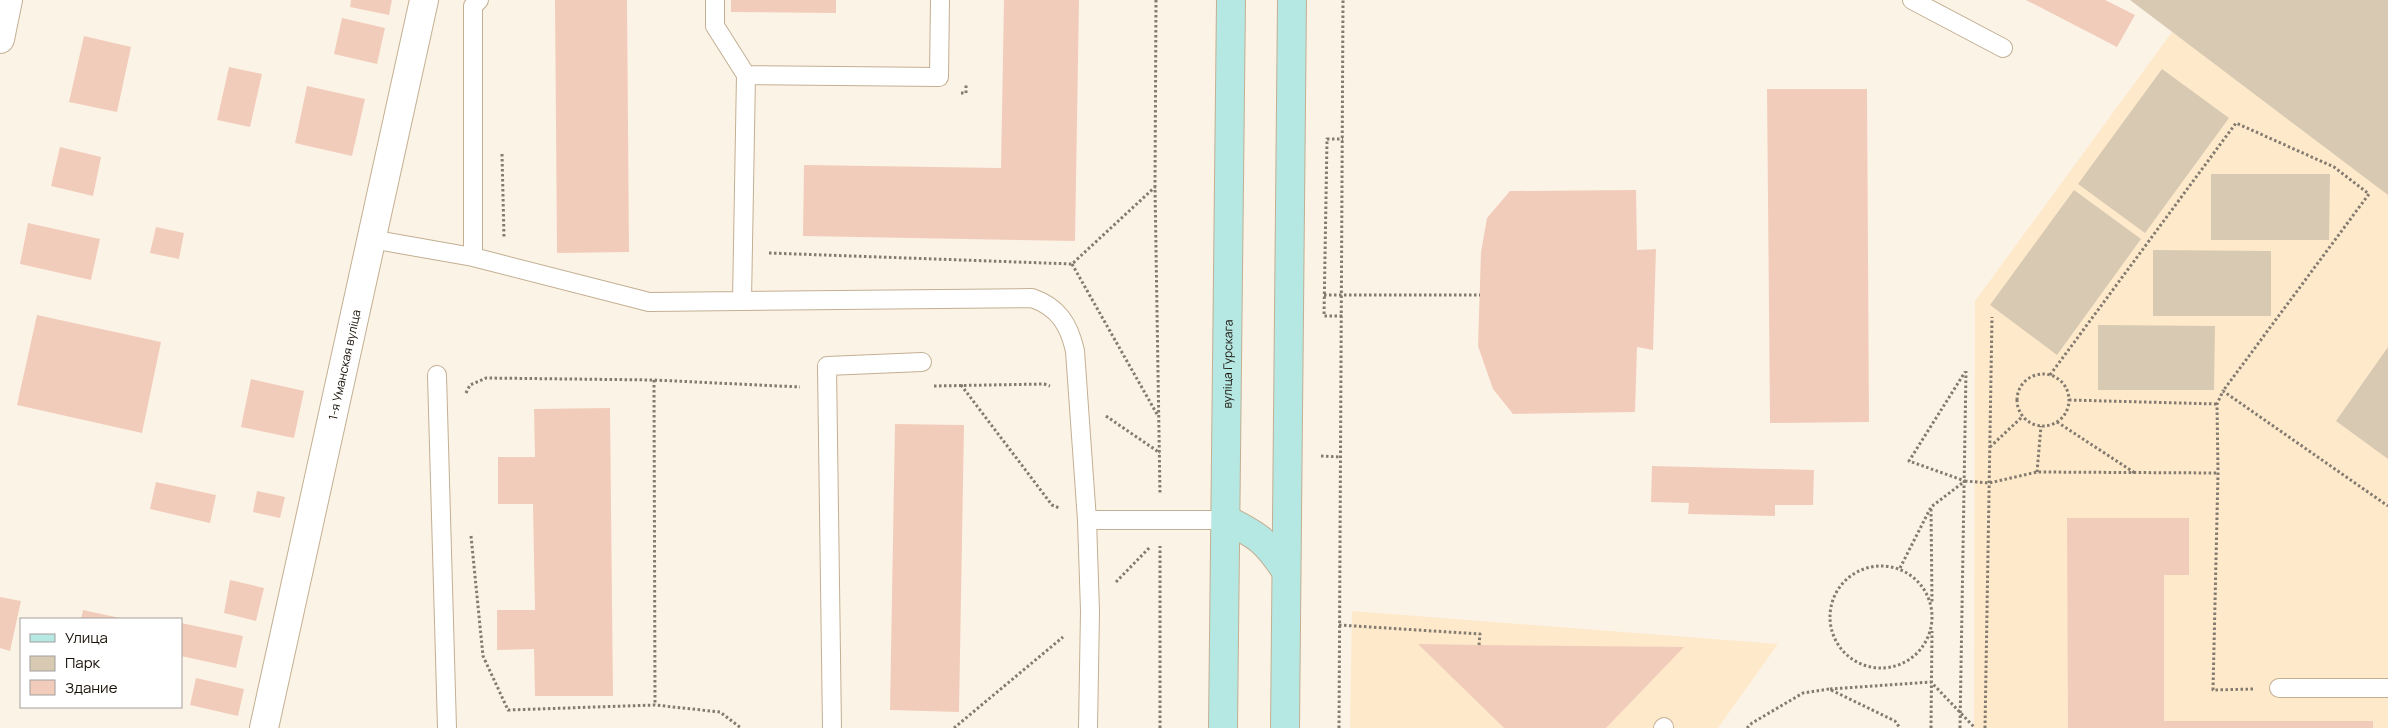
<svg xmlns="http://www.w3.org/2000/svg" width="2388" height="728" font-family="Manrope,sans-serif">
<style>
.built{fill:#fee9cb}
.green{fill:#d8c9b3}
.building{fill:#f2ccbb}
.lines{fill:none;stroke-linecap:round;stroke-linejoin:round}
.service-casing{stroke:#c3af92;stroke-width:20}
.minor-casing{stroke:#c3af92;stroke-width:30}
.secondary-casing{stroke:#c3af92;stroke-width:30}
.path{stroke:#837b70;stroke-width:3;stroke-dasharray:2.5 2.5;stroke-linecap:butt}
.service{stroke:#fff;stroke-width:18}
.minor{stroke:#fff;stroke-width:28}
.secondary{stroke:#b5e7e3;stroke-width:28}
.labels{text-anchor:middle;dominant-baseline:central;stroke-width:5;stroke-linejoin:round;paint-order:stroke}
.street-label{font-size:12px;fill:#181107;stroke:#fff}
</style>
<rect width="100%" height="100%" fill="#fcf3e7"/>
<!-- built -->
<path class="built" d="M2172,32L2388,188V728H1974L1975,301Z
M1352,611L1778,644L1718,728H1350Z"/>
<!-- green -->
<path class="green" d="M2130,0H2388V195Z
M2162,69L2229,118L2145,233L2078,184Z
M2211,174H2330L2329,240H2211Z
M2074,190L2141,239L2057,355L1990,305Z
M2153,250L2271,251V316H2153Z
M2098,325L2215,326L2214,390H2098Z
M2388,347V459L2336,421Z"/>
<!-- building -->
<path class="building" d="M351,0H392L389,15L350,7Z
M555,0H627L629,252L557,253Z
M731,0H836V13L731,12Z
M1004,0H1079L1075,241L803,236L804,165L1001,168Z
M2026,0H2105L2135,15L2117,47Z
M342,18L385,28L377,64L334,54Z
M84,36L131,47L117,112L69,102Z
M229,67L262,74L250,127L217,120Z
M307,86L365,99L352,156L295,143Z
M1767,89H1867L1869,422L1770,423Z
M60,147L101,157L93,196L51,186Z
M1636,190L1637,250L1656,249L1653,350L1637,347L1635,412L1513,414L1493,389L1478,346L1481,252L1487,218L1510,191Z
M28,223L100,239L91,280L20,264Z
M156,227L184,233L179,259L150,253Z
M37,315L161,342L142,433L17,405Z
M251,379L304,391L294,438L241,427Z
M610,408L613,696H535L534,649L497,650V610H535L533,504H498V457H535L534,409Z
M895,424L964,425L959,712L890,710Z
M1652,466L1814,470L1813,505H1775V516L1688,514L1689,503L1651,502Z
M156,482L216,495L210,523L150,509Z
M257,491L285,497L280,518L253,512Z
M2067,518H2189V575H2164V721H2373V728H2068Z
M230,580L264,588L256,621L224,613Z
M0,597L21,601L10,651L0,648Z
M83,610L120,618V619H81Z
M181,623L243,636L236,668L181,656Z
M1418,644L1479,645L1684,647L1606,728H1504Z
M196,678L244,689L238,716L190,705Z"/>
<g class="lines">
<defs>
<path id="service" d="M715,0V26L746,75L742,301
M1912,0L2003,48
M746,75L939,77L940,0
M371,239L473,257L649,302L1032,298C1058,307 1069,324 1075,351L1087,520L1090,611L1088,728
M473,257V6L479,0
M437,375L447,728
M1087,520H1227
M2279,688H2388
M832,728L827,366L922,362
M1663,728L1664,727"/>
<g id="minor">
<path d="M0,39L8,0"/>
<path id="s1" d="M264,728L424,0"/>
</g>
<g id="secondary">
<path d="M1227,520C1259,536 1266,541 1286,571"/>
<path id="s2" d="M1223,728L1231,0"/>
<path d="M1285,728L1292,0"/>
</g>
</defs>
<!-- service casing -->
<use href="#service" class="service-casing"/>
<!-- minor casing -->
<use href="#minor" class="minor-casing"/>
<!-- secondary casing -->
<use href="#secondary" class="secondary-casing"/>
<!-- path -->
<path class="path" d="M1156,0L1155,187L1160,495
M961,93H966V85
M502,154L504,238
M769,253L1072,264L1155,187
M1072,264L1158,416
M1324,295H1480
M1342,316H1324L1327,139H1343
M2017 400a26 26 0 1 1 52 0a26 26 0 1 1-52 0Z
M2050,375L2236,123L2334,167L2369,194L2223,391
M654,380L655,705
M961,385L1052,505L1059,508
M934,386L1044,384L1050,386
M466,393L470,385L486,378L654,380L800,387
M2069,400L2217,404
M1106,416L1160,453
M2057,422L2135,473
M1990,447L2022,417
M1321,456L1341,457
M2037,472L2041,426
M1965,481L1989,483L2037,472L2218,473
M1931,509L1932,602
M471,536L483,656L508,710L655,705L720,712L741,728
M1830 617a51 51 0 1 1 102 0a51 51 0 1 1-102 0Z
M1900,568L1931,507L1965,481L1909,461L1965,372
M1116,582L1150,547
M1339,625L1480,634L1479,645
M1830,689L1931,682L1975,728
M2253,689L2213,690L2218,473L2217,404L2223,391L2388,506
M954,728L1063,637
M1160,728V546
M1339,728L1343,0
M1747,728L1752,723L1803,693L1829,689L1895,721L1900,728
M1931,728L1932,631
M1960,728L1966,371
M1985,728L1992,317"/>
<!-- service -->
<use href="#service" class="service"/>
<!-- minor -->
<use href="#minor" class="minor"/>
<!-- secondary -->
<use href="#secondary" class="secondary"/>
</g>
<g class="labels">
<!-- street labels -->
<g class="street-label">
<text stroke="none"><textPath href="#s1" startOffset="372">1-я Уманская вуліца</textPath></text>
<text stroke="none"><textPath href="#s2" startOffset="364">вуліца Гурскага</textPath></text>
</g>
</g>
<!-- legend -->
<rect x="20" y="618" width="162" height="90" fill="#ffffff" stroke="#a3a09c"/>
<rect x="30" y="634" width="25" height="8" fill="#b5e7e3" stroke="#a3a09c"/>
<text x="65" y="643" font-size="15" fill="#181107">Улица</text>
<rect x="30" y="656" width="25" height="15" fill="#d8c9b3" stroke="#a3a09c"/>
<text x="65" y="668" font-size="15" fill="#181107">Парк</text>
<rect x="30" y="680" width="25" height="15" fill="#f2ccbb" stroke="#a3a09c"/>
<text x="65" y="693" font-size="15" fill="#181107">Здание</text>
</svg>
